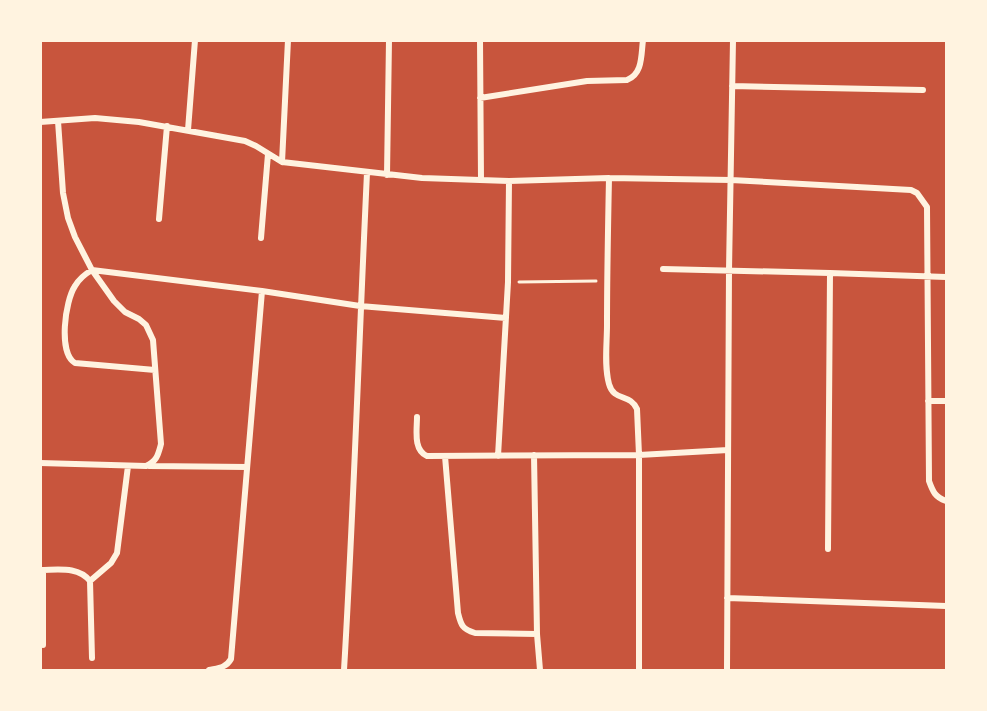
<svg xmlns="http://www.w3.org/2000/svg" width="987" height="711" font-family="'Exo 2',sans-serif">
<style>
.lines{fill:none;stroke-linecap:round;stroke-linejoin:round}
.path{stroke:#fff3e0;stroke-width:3}
.minor{stroke:#fff3e0;stroke-width:6}
</style>
<rect width="100%" height="100%" fill="#c8553d"/>
<g class="lines">
<!-- path -->
<path class="path" d="M519,282L596,281"/>
<!-- minor -->
<path class="minor" d="M288,40L282,162L422,178L509,181L609,178L731,180L911,190L917,193L927,207L929,481C933,492 935,497 946,501
M480,40L481,180
M732,86L923,90
M480,98L587,81L627,80C643,74 641,55 643,40
M40,122L95,118L139,122L245,141L256,146L282,162
M188,130L195,40
M387,175L389,40
M609,178C608,227 607,276 607,325C607,344 604,366 609,384C614,402 630,393 637,409L639,455V670
M159,219L167,126
M261,238L268,154
M663,269L830,273L946,277
M155,370L75,363C58,353 65,301 75,286C79,279 85,274 92,270L262,291L360,306L506,318
M928,401H946
M417,417C417,430 413,450 427,456L639,455L728,450
M534,455L537,634L540,670
M445,456L458,613C461,625 462,629 475,633L537,634
M498,456L508,282L509,181
M40,463L146,466C157,461 158,455 161,444L153,340L146,325L139,319L125,312L114,301L92,270L75,237L68,218L63,193L58,121
M149,466L247,467
M828,549L830,273
M40,570C58,570 78,566 90,581L92,658
M90,581L111,563L117,553L128,466
M727,598L946,606
M43,645V570
M209,670C218,668 226,668 231,659L262,291
M344,670C354,505 359,339 367,173
M727,670L729,270L733,40"/>
</g>
<!-- border -->
<rect width="987" height="711" fill="none" stroke="#fff3e0" stroke-width="84"/>
</svg>
